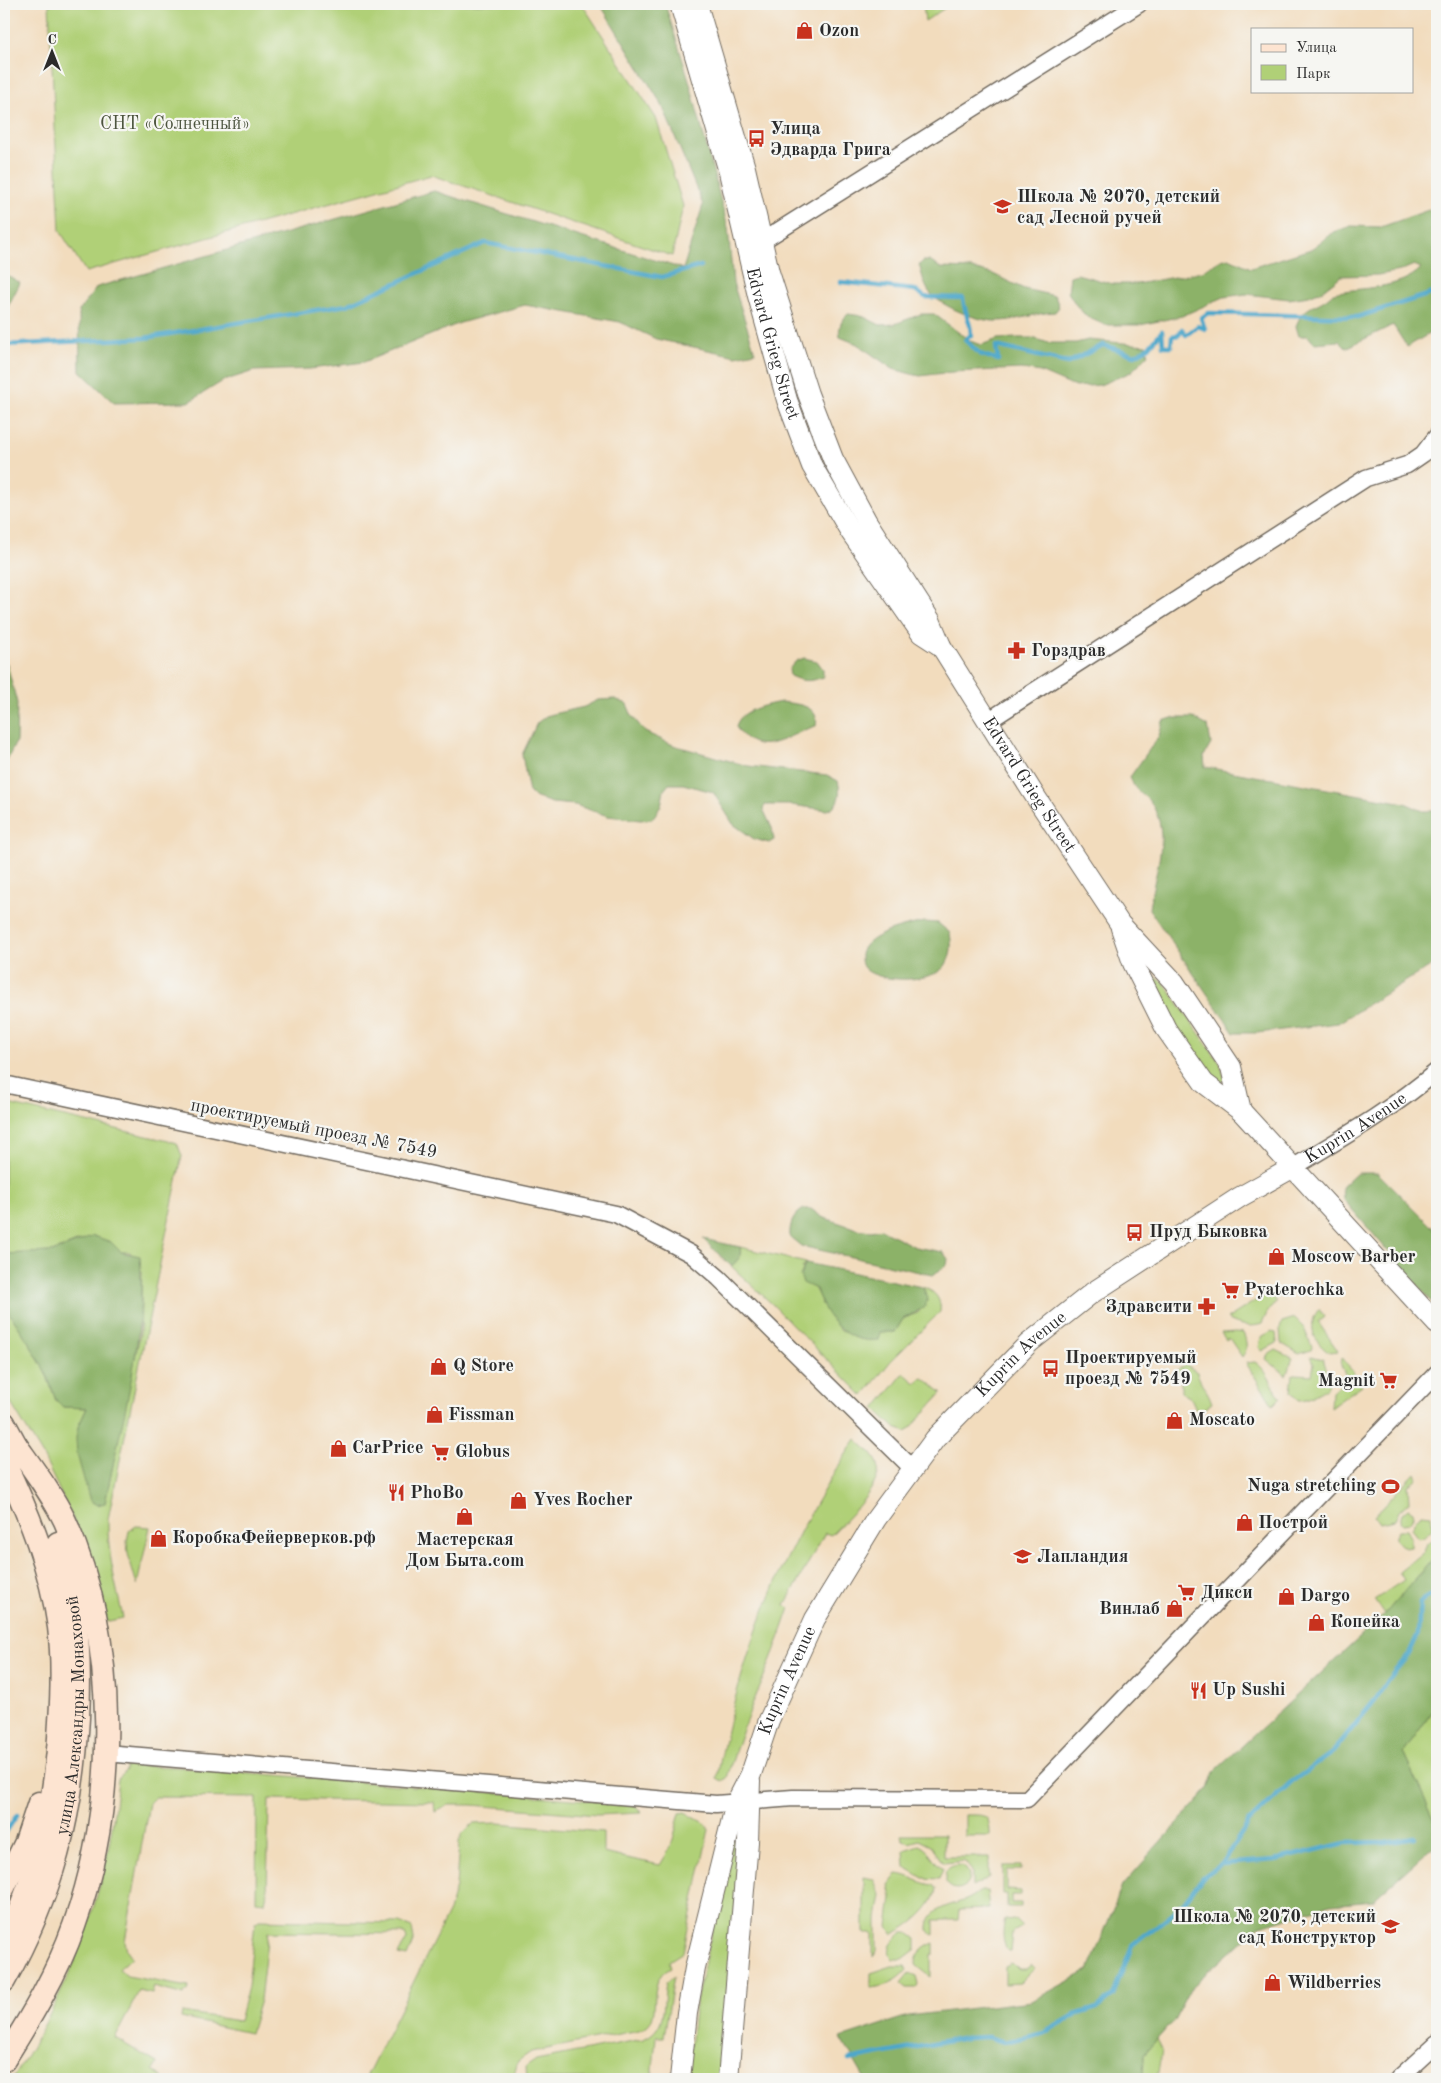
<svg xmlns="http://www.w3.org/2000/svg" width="1441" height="2083" font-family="'Old Standard TT',serif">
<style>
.green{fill:#b0d077;stroke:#6e7e51}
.forest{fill:#8cb268;stroke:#5c6e4a}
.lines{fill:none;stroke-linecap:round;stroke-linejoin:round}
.stream{stroke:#4da7cb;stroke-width:4.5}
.minor-casing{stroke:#71695e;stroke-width:19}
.tertiary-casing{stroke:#71695e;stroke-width:22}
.secondary-casing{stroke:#71695e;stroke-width:25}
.minor{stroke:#fff;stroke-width:16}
.tertiary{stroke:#fff;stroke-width:20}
.secondary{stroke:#fde4d1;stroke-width:22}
.labels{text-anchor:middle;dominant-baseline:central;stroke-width:4.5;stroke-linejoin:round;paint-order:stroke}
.poi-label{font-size:18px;font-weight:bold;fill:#2b2b2b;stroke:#f6f6f2;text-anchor:start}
.park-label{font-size:18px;fill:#4c543e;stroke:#f6f6f2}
.street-label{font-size:18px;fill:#2b2b2b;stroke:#f6f6f2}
</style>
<rect width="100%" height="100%" fill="#f6f6f2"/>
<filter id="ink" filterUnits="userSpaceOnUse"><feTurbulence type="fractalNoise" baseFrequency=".02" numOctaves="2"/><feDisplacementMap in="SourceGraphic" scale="10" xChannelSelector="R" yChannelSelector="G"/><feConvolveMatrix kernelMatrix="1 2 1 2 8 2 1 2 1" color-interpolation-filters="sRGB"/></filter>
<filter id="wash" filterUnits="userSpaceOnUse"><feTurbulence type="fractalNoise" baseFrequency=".0096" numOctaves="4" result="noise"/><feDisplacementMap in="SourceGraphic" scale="20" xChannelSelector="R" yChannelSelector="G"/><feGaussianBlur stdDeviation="1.12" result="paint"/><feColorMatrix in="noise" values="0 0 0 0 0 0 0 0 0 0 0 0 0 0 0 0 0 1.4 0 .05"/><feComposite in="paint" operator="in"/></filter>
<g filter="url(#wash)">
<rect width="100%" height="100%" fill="#f2dcbd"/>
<!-- green -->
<path class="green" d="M49,4H582L656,118L683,206L672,256L431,175L86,272L60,231Z
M923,4H951L925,21Z
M1155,977L1164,983L1220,1063L1225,1079L1220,1085L1215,1082C1202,1065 1147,994 1155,977Z
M4,1103L177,1143L182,1156L108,1519C107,1553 116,1585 123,1618L104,1622L73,1519L43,1456L4,1392V1305L28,1341L46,1373L56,1401L63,1407L87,1408L78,1427L105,1503L140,1334L142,1272L130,1252H121L111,1242L79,1241L52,1252L4,1254Z
M740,1247L806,1263L802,1268C817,1289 824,1312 841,1331L895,1332L903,1319L919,1312L925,1291L922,1287C933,1290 942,1298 940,1312L890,1362L863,1396L771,1303L731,1266C737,1261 742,1256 740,1247Z
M1269,1292L1276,1302L1267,1313L1262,1324C1251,1328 1237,1325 1227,1319Z
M1319,1309L1324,1317L1318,1322L1338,1351L1328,1352C1313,1341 1307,1324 1319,1309Z
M1295,1318L1303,1326L1312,1347L1311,1350L1299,1354L1281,1343L1280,1329L1282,1322Z
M1272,1331L1276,1333L1277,1343L1262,1351L1259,1347L1261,1337Z
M1237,1332L1243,1333C1247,1341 1248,1351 1242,1357L1229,1338L1226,1340L1221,1333Z
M1276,1350L1293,1358L1286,1375L1266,1359L1268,1355Z
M1311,1356L1323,1359L1330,1380L1326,1389C1316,1393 1310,1400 1299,1400L1291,1392L1293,1374L1312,1375L1314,1363Z
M1342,1357L1362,1385L1331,1407L1332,1392L1347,1378L1341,1365Z
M1255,1362C1269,1371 1270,1385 1281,1397L1273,1405L1246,1363Z
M1185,1364L1197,1372C1200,1384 1208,1390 1212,1403L1202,1410L1196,1409L1191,1398L1181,1392V1381L1189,1376L1184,1369L1177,1374L1175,1372Z
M904,1373L916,1384L922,1377L942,1393L907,1432L895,1428L875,1409Z
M856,1439C863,1446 873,1453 877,1462C887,1482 844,1521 831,1535L825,1533L785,1605L790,1608C771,1666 743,1719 727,1778L722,1781L717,1778C742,1646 782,1550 856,1439Z
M1415,1473L1417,1478L1408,1485L1409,1502L1399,1511L1395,1520L1379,1523L1374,1516Z
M1408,1508L1413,1511L1414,1516L1409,1523L1402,1524L1400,1521L1402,1513Z
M1422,1514L1431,1515L1433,1528L1423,1537L1418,1538L1411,1529L1417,1518Z
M136,1526L150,1527L137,1585L128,1554L127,1541L129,1531Z
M1398,1530H1406L1411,1539V1547L1405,1548L1395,1540V1535Z
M1437,1536V1554L1384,1615L1374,1600L1404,1580L1399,1572L1424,1552L1427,1543Z
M1437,1705V1825L1403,1753Z
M126,1765L176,1767L634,1804L642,1813L597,1815L472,1805H448L435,1812L434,1802L269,1799L267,1893L265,1902L256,1901L257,1798L155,1797L149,1803L125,1941L127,1950L132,1957L119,1969L127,1976L188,1987L187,1992H185L184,1995L154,1987L152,1994L139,1991L115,2038L157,2063L153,2071L164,2077L162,2079H12C56,2012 89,1938 106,1859C112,1833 115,1806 118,1779L126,1770Z
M685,1812L707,1825L709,1829L683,1952L669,1961L671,1967C641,1982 668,2021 639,2030L531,2052L518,2061L513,2079H365L449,1911L456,1887L459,1842L462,1834L473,1824L498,1823L603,1832V1853L660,1865L671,1847L680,1813Z
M965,1815C985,1815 990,1813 990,1836H965Z
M734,1833H742L720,2079H687L694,2010Z
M901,1835H944V1857H989V1878L972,1887V1871L964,1861L943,1863L931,1846L919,1840L909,1843L902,1839Z
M919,1845C931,1850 933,1862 943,1869L939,1879L923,1878L905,1867L904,1850Z
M945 1877a12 12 0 1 1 24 0a12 12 0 1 1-24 0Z
M1003,1866H1021V1870H1007V1890L1021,1891V1895H1011V1903H1021V1907H1007V1894H1003Z
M897,1874C910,1875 920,1884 933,1885L936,1889C934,1908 909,1927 893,1934L888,1927L892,1897L889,1885Z
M864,1877L873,1879L881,1895L877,1918V1951L873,1957V1933H864Z
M981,1891H987L989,1909L959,1910L958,1920H934V1935L928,1930C927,1908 950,1906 966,1900C971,1898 976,1894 981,1891Z
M1014,1919L1022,1927L1013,1932L1011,1952H1008C1002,1943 1002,1930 1005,1920Z
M259,1920L399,1923L412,1928L414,1939L407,1957L398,1955L407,1939L405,1934L268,1932L260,2000L250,2033L181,2018L182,2012L239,2021L248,1986L255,1923Z
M902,1933H908L916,1939V1949L903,1959H893C884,1948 894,1941 902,1933Z
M934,1943V1954H931V1977L916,1965C916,1953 924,1947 934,1943Z
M1012,1963L1019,1970H1026L1032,1965L1035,1968L1020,1983L1005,1984V1966Z
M892,1966H905L907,1970C898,1981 884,1987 871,1988V1973Z
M909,1973L916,1976L918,1984L916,1988H907L901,1983Z
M674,1976L664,2037H656L652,2079H527L526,2067L536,2060L643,2039C668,2029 662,2004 666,1983Z
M1157,2039L1162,2049L1157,2079H1143L1144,2054Z"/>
<!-- forest -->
<path class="forest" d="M600,4H665L689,80L728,228L733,283L755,352L736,356L656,339L620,322L525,305L460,323L364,362L310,369L254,371L223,381L189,402L114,403L80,371L79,311L97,287L434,191L683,269L703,205L662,105Z
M1437,207V329L1407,347L1393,325L1346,348L1339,341L1314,343L1308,336H1299L1296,326C1305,302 1318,309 1333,293C1360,287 1401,290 1421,268L1414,265L1400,271L1378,275L1341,276L1323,290L1309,296L1289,299L1246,294L1224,297L1182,316L1140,325H1105L1087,317L1076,305L1068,292L1070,276L1077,274L1113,284H1137L1201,272L1221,260L1229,258L1251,268L1311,249L1334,232L1351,226L1381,227Z
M923,261H929L941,268L972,269L993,274L1024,289L1055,296L1059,307L1055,312C1035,313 1017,321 997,321C980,322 942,307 930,293C924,286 922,273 919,265Z
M4,273L20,283L4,314Z
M848,314L862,316L880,325L895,324L921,314H934L970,341L981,345L998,339L1016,338H1032L1049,343H1076L1088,340L1146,345L1148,355L1131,372L1100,385L1075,387L1040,372L1022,369L952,372L920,376L911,374L893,369L857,344L840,337C838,327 841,321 848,314Z
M804,658L817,661L823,669V677C810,682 803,682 790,676L789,669L796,661Z
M4,659L7,664L17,703L16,742L4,766Z
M615,699L627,704L632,716L645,732L673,745L748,766L827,775L838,781C841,792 840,805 828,810L791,805H765L763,809L772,828L774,840L769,843L754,839L733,824L713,792L683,784H669L664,790L661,806L652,819L640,820L608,816L575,805L552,803L534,797L529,792L522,755L537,723L546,716L557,713L584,707L598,700Z
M781,702C797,704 820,705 816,726C785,735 760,762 736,727C739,710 766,705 781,702Z
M1172,718H1193L1208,726L1211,744L1204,756L1205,767L1405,803L1423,811H1437V962L1338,1023L1258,1033H1234L1149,909C1153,877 1170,841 1155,810C1147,793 1136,796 1130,777L1159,736L1163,721Z
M925,922L938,923L950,933C952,945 952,955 945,966C933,983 880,983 865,969C861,965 861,961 861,955C862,935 908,925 925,922Z
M1357,1173H1378L1437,1232V1308L1343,1199L1342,1187Z
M804,1209H811L822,1217L857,1229L871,1231L881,1229L915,1247L943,1252L948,1259L947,1265L933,1275L801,1246L790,1237C789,1225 793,1215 804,1209Z
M94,1236L111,1242L121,1252L140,1256C147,1339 121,1422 105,1503L97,1505L90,1501L77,1454L76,1438L78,1427L87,1408L63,1407L56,1400L46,1373L28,1341L4,1305V1254L52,1252Z
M703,1239L740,1247C742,1256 737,1262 731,1266Z
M806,1263L922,1287L928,1298L925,1307L903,1319L895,1332H880L878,1340C845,1344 825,1318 816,1289L803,1283L800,1276Z
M1437,1554V1705L1403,1753L1437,1825V1843L1373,1900L1331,1904L1258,1927L1192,1986L1174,2020L1144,2054L1143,2079H865L841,2038L908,2016L1032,2001L1089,1970L1122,1886L1209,1788L1215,1771L1383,1616Z"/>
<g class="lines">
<!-- stream -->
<path class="stream" d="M841,282L915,290L925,297L963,298C964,312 971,321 971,335L965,340L980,354L998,360L996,346L1068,363L1103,345L1135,355L1149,347L1162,331L1163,346H1171L1172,336L1179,335L1182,329L1186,335L1198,326L1205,329L1201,318L1208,313L1357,317L1437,292
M4,345L145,338L347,305L485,243L662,277L701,266
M4,1835L17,1815
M1221,1864L1275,1860L1345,1843L1385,1842L1415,1837
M849,2060L965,2038L988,2037L1004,2042L1044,2033L1075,2015L1097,2008L1113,1995L1132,1946L1180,1907L1203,1877L1221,1864L1249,1822L1290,1783L1333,1752L1375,1700L1387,1681L1409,1654L1418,1634L1420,1602L1432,1595L1437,1596"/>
</g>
</g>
<g filter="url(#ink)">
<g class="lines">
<defs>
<g id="minor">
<path d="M751,248L1139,4"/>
<path d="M988,721L1366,478L1407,465L1423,454L1437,436"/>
<path d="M4,1084L616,1214L691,1254L719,1278L912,1468"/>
<path id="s1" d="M1292,1168C1342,1138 1393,1109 1437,1071"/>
<path d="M105,1753L716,1804L793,1798L1027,1799L1437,1373"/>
<path d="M1398,2079L1437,2043"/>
</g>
<g id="tertiary">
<path id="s2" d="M680,4L729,172L758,296L787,400L812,466L850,531L921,633L941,646"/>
<path id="s3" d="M697,4L745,168L769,272L808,394L833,459L867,522L930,620L941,646L1035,796L1120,924L1174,982L1231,1067L1241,1111"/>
<path d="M1121,928L1133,963L1166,1029L1204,1083L1241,1111L1437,1324"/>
<path id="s4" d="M680,2079L687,2013L695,1968L736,1803L751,1774L769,1720L815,1619L876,1519L935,1439L1029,1343L1092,1293L1240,1197L1292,1168"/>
<path d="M728,2079L748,1842L750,1781"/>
</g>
<g id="secondary">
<path d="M4,1423L23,1458"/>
<path d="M4,1462C29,1514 51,1569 59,1627C63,1659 62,1690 60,1722C56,1800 40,1874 4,1944"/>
<path d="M4,1887L26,1842L39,1803"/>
<path id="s5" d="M4,1981C53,1893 72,1818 78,1718C81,1659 78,1599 58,1543"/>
<path d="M4,2060C31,2017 57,1974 74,1926C118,1803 119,1641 65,1521C52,1494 33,1469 16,1445"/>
</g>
</defs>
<!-- minor casing -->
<use href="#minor" class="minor-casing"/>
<!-- tertiary casing -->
<use href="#tertiary" class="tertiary-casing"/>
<!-- secondary casing -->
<use href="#secondary" class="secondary-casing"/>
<!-- minor -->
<use href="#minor" class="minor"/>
<!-- tertiary -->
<use href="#tertiary" class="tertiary"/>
<!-- secondary -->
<use href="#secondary" class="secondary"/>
</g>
</g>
<!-- icons -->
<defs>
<symbol id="shop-bare" viewBox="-9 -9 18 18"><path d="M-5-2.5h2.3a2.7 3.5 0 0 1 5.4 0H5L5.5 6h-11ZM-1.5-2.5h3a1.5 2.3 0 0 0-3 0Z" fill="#c8321e" stroke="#f6f6f2" stroke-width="2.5" paint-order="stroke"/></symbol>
<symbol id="bus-bare" viewBox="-9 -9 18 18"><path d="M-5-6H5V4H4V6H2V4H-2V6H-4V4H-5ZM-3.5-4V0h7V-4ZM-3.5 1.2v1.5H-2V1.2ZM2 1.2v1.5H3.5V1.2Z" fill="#c8321e" stroke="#f6f6f2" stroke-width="2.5" paint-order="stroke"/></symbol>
<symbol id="school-bare" viewBox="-9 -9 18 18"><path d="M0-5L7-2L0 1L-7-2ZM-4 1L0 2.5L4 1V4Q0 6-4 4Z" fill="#c8321e" stroke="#f6f6f2" stroke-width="2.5" paint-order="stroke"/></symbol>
<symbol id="pharmacy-bare" viewBox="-9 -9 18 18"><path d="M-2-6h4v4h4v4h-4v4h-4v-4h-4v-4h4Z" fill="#c8321e" stroke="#f6f6f2" stroke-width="2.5" paint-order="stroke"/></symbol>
<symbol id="supermarket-bare" viewBox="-9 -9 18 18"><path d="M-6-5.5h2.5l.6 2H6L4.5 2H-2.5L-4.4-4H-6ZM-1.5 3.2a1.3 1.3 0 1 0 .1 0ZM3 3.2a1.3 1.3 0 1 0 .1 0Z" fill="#c8321e" stroke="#f6f6f2" stroke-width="2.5" paint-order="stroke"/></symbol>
<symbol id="stadium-bare" viewBox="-9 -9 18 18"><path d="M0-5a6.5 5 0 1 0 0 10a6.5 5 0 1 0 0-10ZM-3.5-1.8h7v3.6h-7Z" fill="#c8321e" stroke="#f6f6f2" stroke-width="2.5" paint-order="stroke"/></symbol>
<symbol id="restaurant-bare" viewBox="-9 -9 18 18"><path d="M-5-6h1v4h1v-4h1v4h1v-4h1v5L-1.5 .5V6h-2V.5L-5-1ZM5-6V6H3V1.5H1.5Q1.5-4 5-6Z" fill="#c8321e" stroke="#f6f6f2" stroke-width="2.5" paint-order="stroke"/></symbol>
</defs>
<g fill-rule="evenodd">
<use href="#shop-bare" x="792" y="18" width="25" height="25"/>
<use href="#bus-bare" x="744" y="126" width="25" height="25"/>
<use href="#school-bare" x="990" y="194" width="25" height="25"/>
<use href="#pharmacy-bare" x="1004" y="638" width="25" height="25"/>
<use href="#bus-bare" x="1122" y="1220" width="25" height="25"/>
<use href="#shop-bare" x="1264" y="1244" width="25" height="25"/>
<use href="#supermarket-bare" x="1218" y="1278" width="25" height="25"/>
<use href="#pharmacy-bare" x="1194" y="1294" width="25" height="25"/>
<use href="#shop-bare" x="426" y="1354" width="25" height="25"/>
<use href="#bus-bare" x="1038" y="1356" width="25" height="25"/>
<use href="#supermarket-bare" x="1376" y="1368" width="25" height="25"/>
<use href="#shop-bare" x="422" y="1402" width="25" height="25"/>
<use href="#shop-bare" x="1162" y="1408" width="25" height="25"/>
<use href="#shop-bare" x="326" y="1436" width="25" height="25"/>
<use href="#supermarket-bare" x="428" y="1440" width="25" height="25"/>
<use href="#stadium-bare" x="1378" y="1474" width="25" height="25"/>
<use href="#restaurant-bare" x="384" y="1480" width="25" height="25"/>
<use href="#shop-bare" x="506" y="1488" width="25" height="25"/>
<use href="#shop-bare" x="452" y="1504" width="25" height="25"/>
<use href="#shop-bare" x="1232" y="1510" width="25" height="25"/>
<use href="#shop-bare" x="146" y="1526" width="25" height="25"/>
<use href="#school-bare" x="1010" y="1544" width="25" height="25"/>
<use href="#supermarket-bare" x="1174" y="1580" width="25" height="25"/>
<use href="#shop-bare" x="1274" y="1584" width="25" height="25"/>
<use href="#shop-bare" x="1162" y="1596" width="25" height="25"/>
<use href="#shop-bare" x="1304" y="1610" width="25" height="25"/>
<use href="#restaurant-bare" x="1186" y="1678" width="25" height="25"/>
<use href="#school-bare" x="1378" y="1914" width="25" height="25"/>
<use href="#shop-bare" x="1260" y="1970" width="25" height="25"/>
</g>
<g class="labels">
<!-- poi labels -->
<g class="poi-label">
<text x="819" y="31">Ozon</text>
<text x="770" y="129">Улица<tspan x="770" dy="21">Эдварда Грига</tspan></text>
<text x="1017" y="197">Школа № 2070, детский<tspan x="1017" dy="21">сад Лесной ручей</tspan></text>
<text x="1031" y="651">Горздрав</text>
<text x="1149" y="1232">Пруд Быковка</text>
<text x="1291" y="1257">Moscow Barber</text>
<text x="1244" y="1290">Pyaterochka</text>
<text x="1192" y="1307" text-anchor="end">Здравсити</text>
<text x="1065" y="1358">Проектируемый<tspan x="1065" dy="21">проезд № 7549</tspan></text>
<text x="453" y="1366">Q Store</text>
<text x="1375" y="1381" text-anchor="end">Magnit</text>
<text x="448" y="1415">Fissman</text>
<text x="1189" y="1420">Moscato</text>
<text x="352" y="1448">CarPrice</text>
<text x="455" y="1452">Globus</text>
<text x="1376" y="1486" text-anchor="end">Nuga stretching</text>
<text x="410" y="1493">PhoBo</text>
<text x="533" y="1500">Yves Rocher</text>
<text x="1258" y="1523">Построй</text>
<text x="172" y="1538">КоробкаФейерверков.рф</text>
<text x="465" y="1540" text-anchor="middle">Мастерская<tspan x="465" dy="21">Дом Быта.com</tspan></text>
<text x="1037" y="1557">Лапландия</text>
<text x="1201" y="1593">Дикси</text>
<text x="1300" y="1596">Dargo</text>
<text x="1160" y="1609" text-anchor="end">Винлаб</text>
<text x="1330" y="1622">Копейка</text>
<text x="1212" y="1690">Up Sushi</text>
<text x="1376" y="1917" text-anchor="end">Школа № 2070, детский<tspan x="1376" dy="21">сад Конструктор</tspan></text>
<text x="1287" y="1983">Wildberries</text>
</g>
<!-- park labels -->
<g class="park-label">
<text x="175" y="124">СНТ «Солнечный»</text>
</g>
<!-- street labels -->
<g class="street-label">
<text stroke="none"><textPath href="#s2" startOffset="352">Edvard Grieg Street</textPath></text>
<text stroke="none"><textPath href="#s3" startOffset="856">Edvard Grieg Street</textPath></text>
<text stroke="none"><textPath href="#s1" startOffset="75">Kuprin Avenue</textPath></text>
<text transform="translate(314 1129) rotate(11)">проектируемый проезд № 7549</text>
<text stroke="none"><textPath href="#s4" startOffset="820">Kuprin Avenue</textPath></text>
<text stroke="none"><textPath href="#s4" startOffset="415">Kuprin Avenue</textPath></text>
<text stroke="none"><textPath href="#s5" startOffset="278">улица Александры Монаховой</textPath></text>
</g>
</g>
<!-- margin -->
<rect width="1441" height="2083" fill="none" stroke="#f6f6f2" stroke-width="20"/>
<!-- legend -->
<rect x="1251" y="28" width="162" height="65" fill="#f6f6f2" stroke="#a5a5a2"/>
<rect x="1261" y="44" width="25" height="8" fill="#fde4d1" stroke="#a5a5a2"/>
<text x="1296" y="52" font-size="15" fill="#2b2b2b">Улица</text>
<rect x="1261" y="65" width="25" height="15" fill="#b0d077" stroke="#a5a5a2"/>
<text x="1296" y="78" font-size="15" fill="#2b2b2b">Парк</text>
<!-- north arrow -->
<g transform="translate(52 52)" stroke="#f6f6f2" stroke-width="4" paint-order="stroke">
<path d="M0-4L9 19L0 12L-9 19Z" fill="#2b2b2b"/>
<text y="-8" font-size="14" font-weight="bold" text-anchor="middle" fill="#2b2b2b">С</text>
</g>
</svg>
